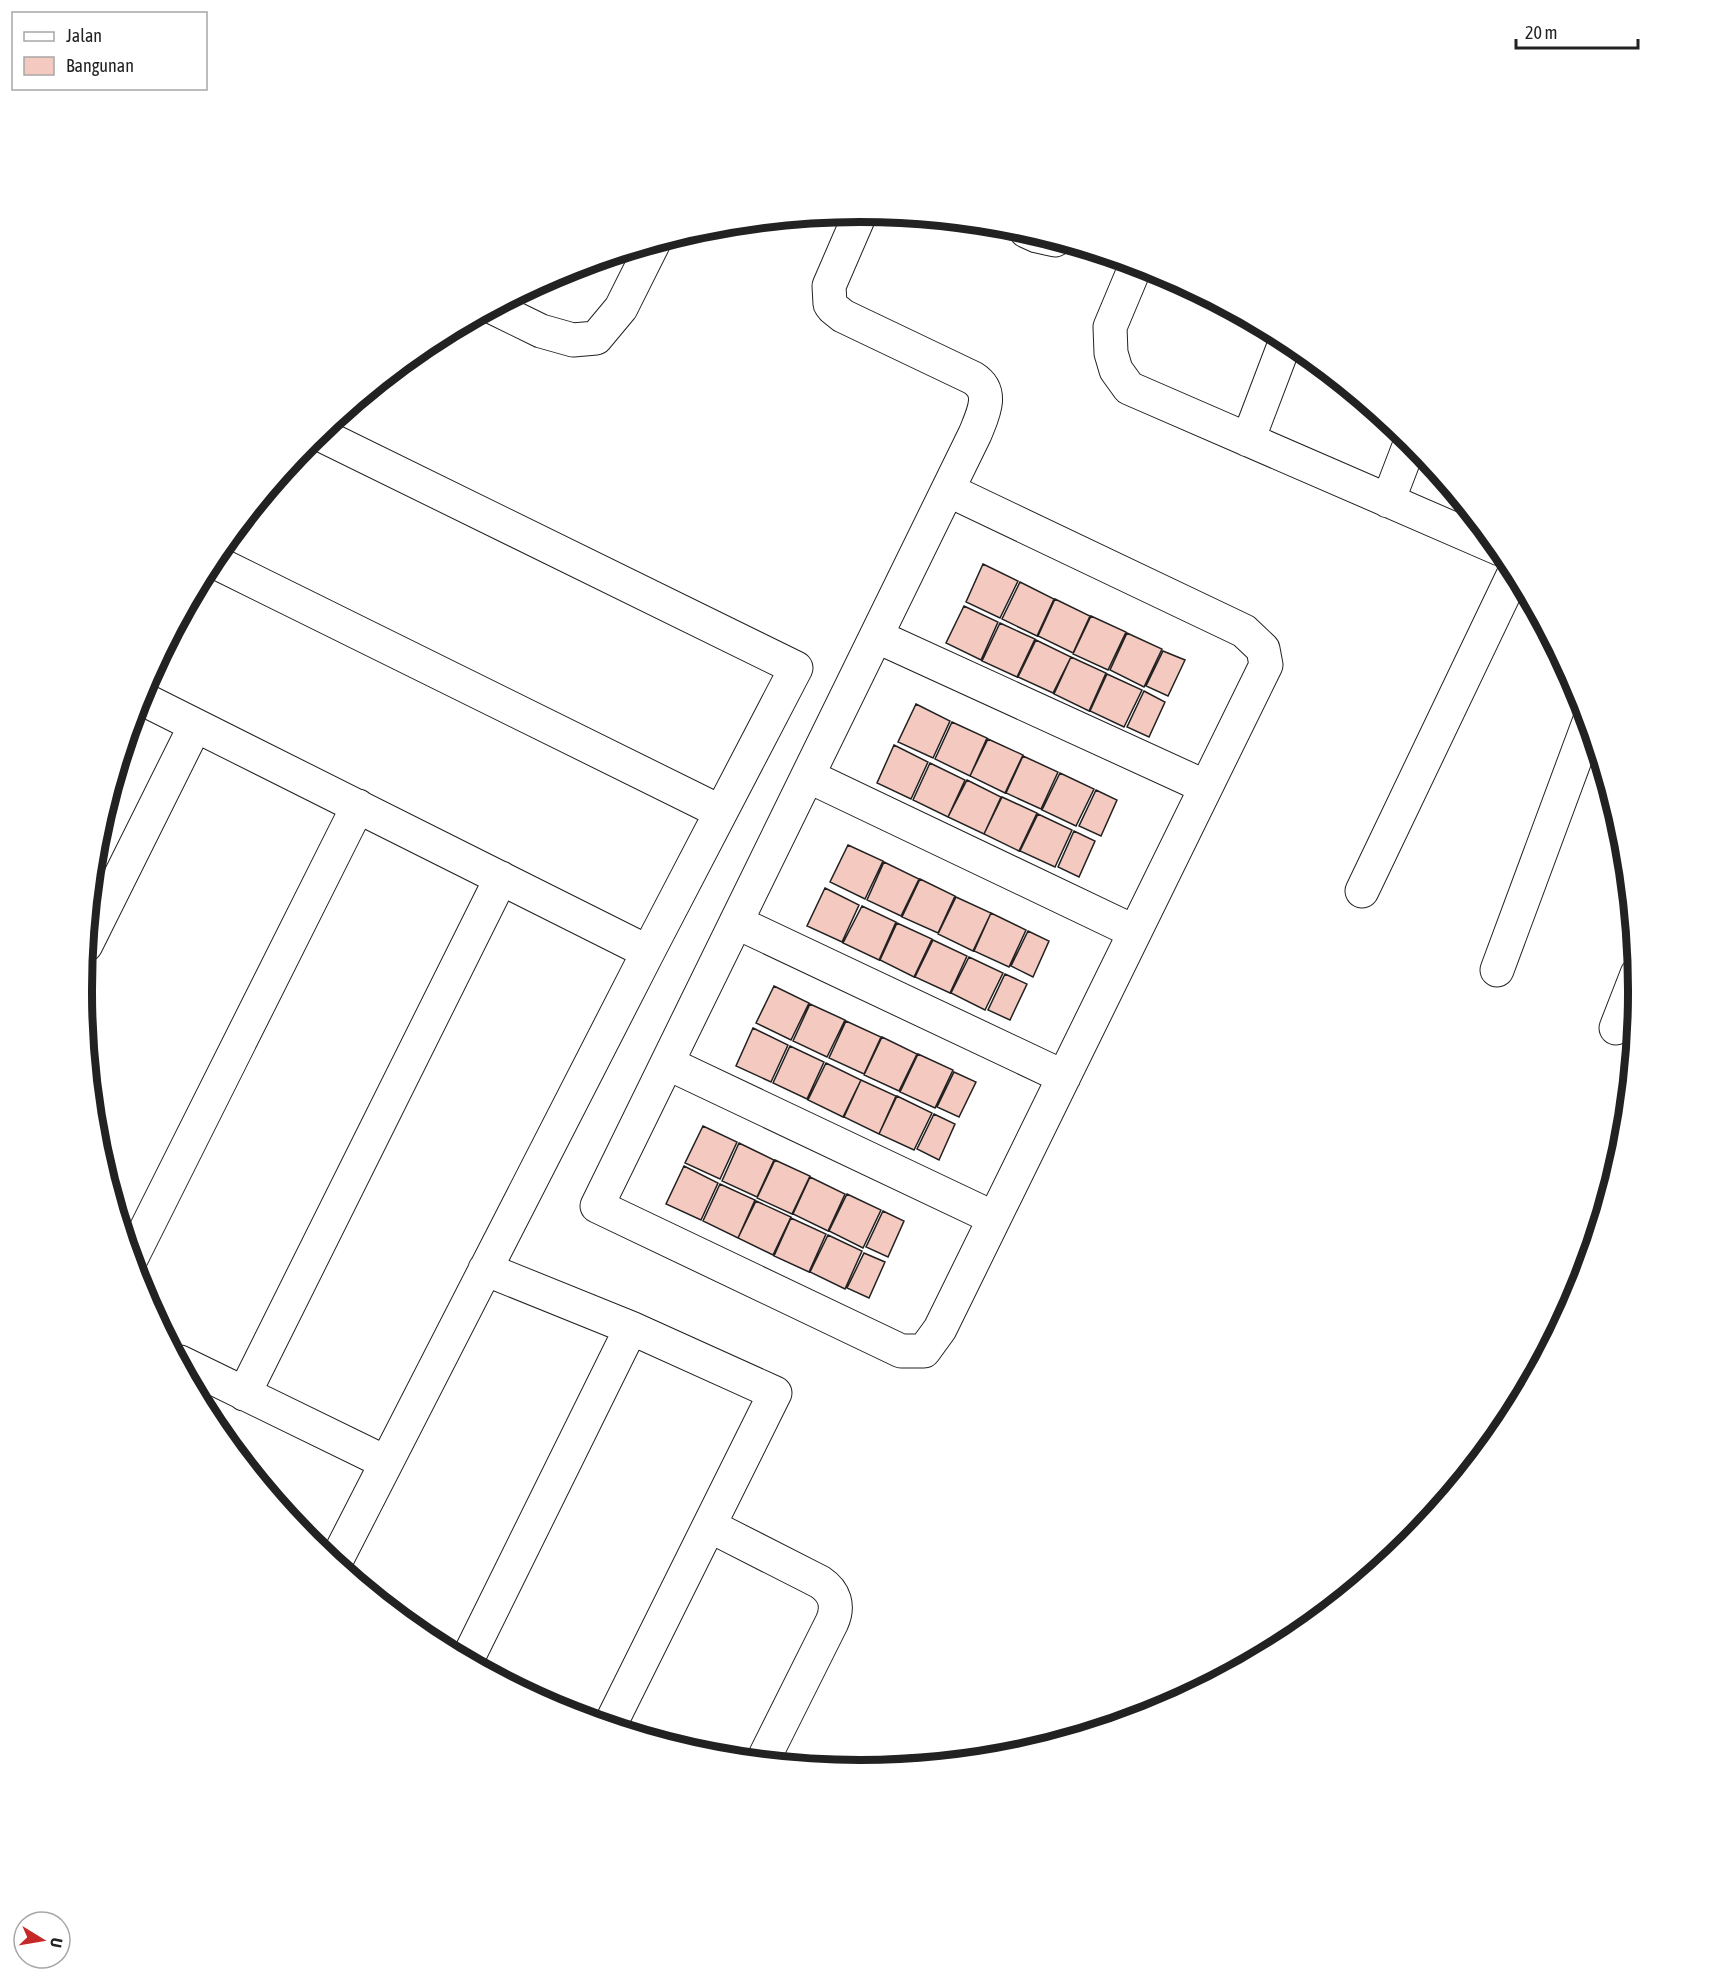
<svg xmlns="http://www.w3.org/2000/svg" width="1720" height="1982" font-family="'Asap Condensed',sans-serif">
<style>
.building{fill:#f3c9c0;stroke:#222;stroke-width:1.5}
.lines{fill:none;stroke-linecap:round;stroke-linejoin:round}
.minor-casing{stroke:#222;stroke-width:35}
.minor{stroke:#fff;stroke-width:33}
.rim{fill:none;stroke:#222;stroke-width:8}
</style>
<rect width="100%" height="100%" fill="#fff"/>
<!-- building -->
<path class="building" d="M983,564L1018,581L1000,618L966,602Z
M1020,582L1054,599L1037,636L1002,619Z
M1055,599L1090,616L1073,653L1038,636Z
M964,606L998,622L981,660L946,643Z
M1091,616L1126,632L1108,670L1073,654Z
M1000,623L1035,639L1017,677L982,661Z
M1127,633L1162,649L1144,687L1110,670Z
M1036,640L1071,657L1053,693L1018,677Z
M1163,651L1185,660L1168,696L1146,686Z
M1071,657L1106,673L1089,711L1054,694Z
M1107,674L1142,690L1124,727L1090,711Z
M1144,691L1165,702L1149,737L1127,727Z
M916,704L950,721L933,758L898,742Z
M952,722L987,738L970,776L935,759Z
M988,739L1023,755L1005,793L970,776Z
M894,745L928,762L911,799L877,783Z
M1023,756L1058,772L1041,809L1006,793Z
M930,763L965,780L948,817L913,800Z
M1060,773L1094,789L1076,826L1042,810Z
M967,780L1001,797L984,834L948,817Z
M1096,790L1117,800L1101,836L1079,826Z
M1002,797L1037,813L1019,851L984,834Z
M1038,814L1072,830L1055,867L1020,851Z
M1074,831L1095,841L1079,877L1058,867Z
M848,845L883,861L865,899L830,882Z
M884,862L919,879L901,916L867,900Z
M920,879L955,896L938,933L902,917Z
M825,888L859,905L842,942L807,926Z
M956,897L991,913L973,951L938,934Z
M862,906L896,922L879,960L843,943Z
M991,913L1026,930L1009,967L974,951Z
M897,923L932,939L914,977L880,960Z
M1028,931L1049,941L1033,977L1011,966Z
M933,940L967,956L950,993L915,977Z
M969,957L1003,973L985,1010L951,993Z
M1005,974L1027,984L1010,1020L988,1010Z
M774,986L809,1003L791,1040L756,1023Z
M810,1004L845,1020L827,1057L793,1041Z
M846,1021L881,1037L864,1074L829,1058Z
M753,1028L788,1045L771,1082L736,1066Z
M882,1037L917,1054L899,1091L864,1075Z
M790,1046L824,1062L807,1099L773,1083Z
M918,1054L953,1070L935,1108L900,1092Z
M826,1063L861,1080L843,1117L808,1100Z
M954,1072L976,1082L959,1117L937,1107Z
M861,1080L896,1096L879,1134L844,1117Z
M897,1096L932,1113L914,1150L879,1134Z
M934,1114L955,1124L939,1160L917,1149Z
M703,1126L737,1142L720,1179L685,1163Z
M739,1143L774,1160L757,1197L722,1181Z
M775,1160L810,1176L792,1214L757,1198Z
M684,1166L718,1183L701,1220L666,1204Z
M810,1177L845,1194L828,1231L793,1214Z
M720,1184L755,1200L738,1238L703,1221Z
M847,1194L881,1210L863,1248L829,1231Z
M756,1201L791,1217L773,1255L738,1238Z
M883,1211L904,1221L888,1257L866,1247Z
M791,1218L826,1234L809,1272L774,1256Z
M828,1235L862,1251L845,1289L810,1272Z
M864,1253L885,1262L869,1298L847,1288Z"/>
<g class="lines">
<defs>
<path id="minor" d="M861,212L829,286L830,304L833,308L843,316L973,378C995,392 983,414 975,434L597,1206L901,1351H924L940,1329L1266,665L1263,649L1244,631L948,490
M1026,231L1037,236L1055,240
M1136,265L1110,327L1111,353L1116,370L1129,388L1500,549
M494,308L541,331L573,340L596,338L621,308L653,244
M317,433L796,668L648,952L335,1563
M1248,440L1286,340
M1388,501L1411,441
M211,560L721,812
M876,636L1206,787
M139,697L648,952
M808,776L1135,932
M1362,891L1515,571
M736,922L1064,1077
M86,945L195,726
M1497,970L1589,722
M1616,1028L1637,974
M667,1063L994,1218
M131,1259L358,806
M485,1269L631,1328L775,1393L610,1725
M180,1362L385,1462
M244,1394L501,878
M710,1526L820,1582C835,1592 839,1606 832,1622L763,1760
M467,1660L631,1328"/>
</defs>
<!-- minor casing -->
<use href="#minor" class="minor-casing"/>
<!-- minor -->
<use href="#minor" class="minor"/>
</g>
<!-- crop -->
<path d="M0 0H1720V1982H0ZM860 222H860A768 768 0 0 1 1628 990V992A768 768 0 0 1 860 1760H860A768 768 0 0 1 92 992V990A768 768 0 0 1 860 222Z" fill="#fff" fill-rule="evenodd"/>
<path class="rim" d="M860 222H860A768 768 0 0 1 1628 990V992A768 768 0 0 1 860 1760H860A768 768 0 0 1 92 992V990A768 768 0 0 1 860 222Z"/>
<!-- legend -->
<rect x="12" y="12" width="195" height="78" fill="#ffffff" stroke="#a7a7a7" stroke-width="1.5"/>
<rect x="24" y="32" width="30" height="9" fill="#ffffff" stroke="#a7a7a7" stroke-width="1.5"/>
<text x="66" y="42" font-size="18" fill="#222222">Jalan</text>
<rect x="24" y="57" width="30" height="18" fill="#f3c9c0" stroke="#a7a7a7" stroke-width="1.5"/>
<text x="66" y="72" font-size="18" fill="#222222">Bangunan</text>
<!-- north arrow -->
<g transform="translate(42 1940) rotate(101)"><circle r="28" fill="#ffffff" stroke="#a7a7a7" stroke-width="1.5"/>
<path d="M0-4.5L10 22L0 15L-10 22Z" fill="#c62828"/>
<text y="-9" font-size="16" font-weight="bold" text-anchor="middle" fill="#222222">U</text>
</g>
<!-- scale -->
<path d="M1516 39v9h122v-9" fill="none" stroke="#222222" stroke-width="3"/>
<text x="1525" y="39" font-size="18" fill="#222222" stroke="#ffffff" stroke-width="4.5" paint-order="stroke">20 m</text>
</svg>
